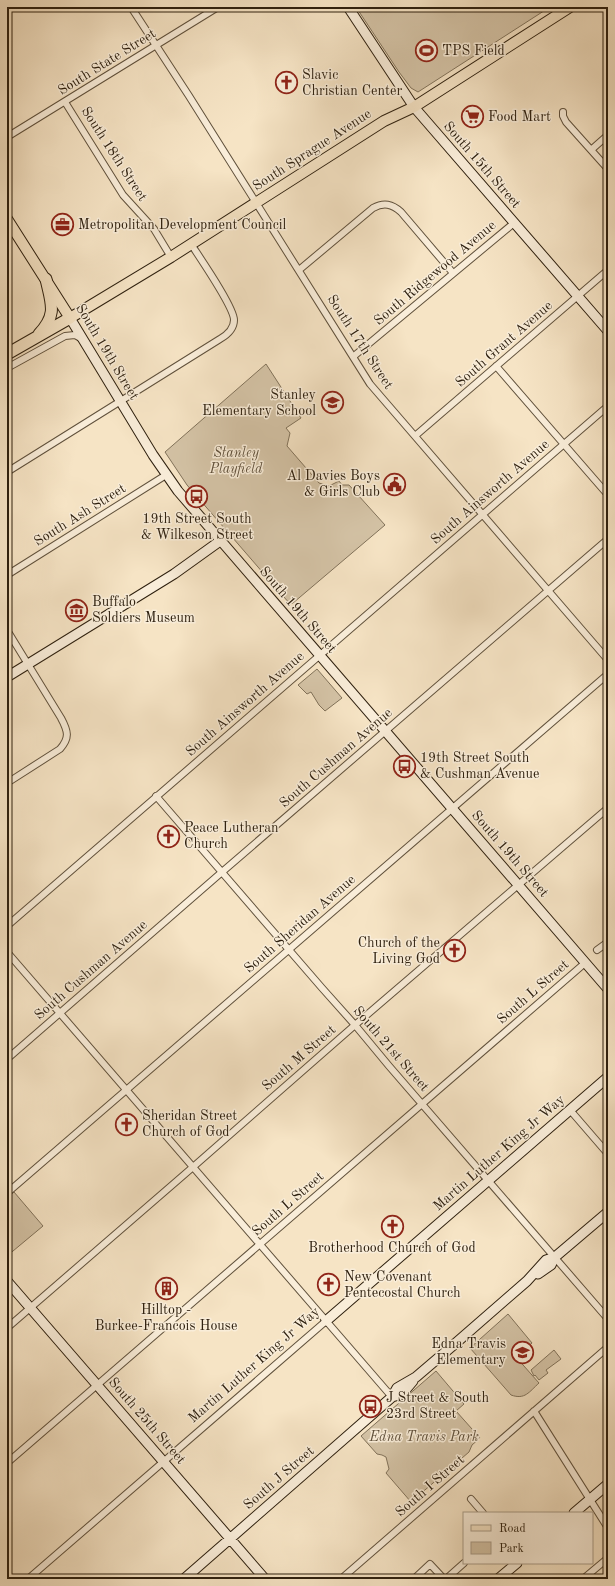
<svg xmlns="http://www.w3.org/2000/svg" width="615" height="1586" font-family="'Old Standard TT',serif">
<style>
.green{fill:#d4c3a6;stroke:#81725a}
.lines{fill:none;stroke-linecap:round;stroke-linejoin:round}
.street-casing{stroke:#60513c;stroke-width:8}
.secondary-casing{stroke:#2e200f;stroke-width:11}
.primary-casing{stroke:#2e200f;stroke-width:12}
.highway-casing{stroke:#2e200f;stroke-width:13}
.street{stroke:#f9edd9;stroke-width:6}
.secondary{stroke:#f9edd9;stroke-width:9}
.primary{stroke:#f6e4c5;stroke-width:10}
.highway{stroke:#f6e4c5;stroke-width:11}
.labels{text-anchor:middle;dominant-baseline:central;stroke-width:3;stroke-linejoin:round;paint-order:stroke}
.poi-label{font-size:14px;fill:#2e200f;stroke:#f9edd9;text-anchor:start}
.street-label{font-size:14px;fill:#2e200f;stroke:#f9edd9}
.park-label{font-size:14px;font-style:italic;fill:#60513c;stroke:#f9edd9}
</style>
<rect width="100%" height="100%" fill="#f6e4c5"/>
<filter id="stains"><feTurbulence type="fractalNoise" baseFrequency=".005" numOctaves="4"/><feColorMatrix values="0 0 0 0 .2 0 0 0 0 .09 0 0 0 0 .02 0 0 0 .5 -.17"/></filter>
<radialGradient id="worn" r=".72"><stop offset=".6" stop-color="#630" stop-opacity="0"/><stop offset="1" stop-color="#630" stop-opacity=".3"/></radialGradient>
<!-- green -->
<path class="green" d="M356,7H550L418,92L411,88L399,72Z
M266,364L301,418L286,428L290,433L287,446L319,483L329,486L339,481L342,485H349L385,525L293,603L290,604L187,485L165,452Z
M317,669L342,698L325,711L319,705L311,692L307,694L298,685Z
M14,1192L43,1226L7,1256V1197Z
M508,1314L532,1343L516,1357L539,1383C529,1392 525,1400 511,1395L470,1348Z
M554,1350L561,1359L546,1370L548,1373L539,1380L535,1375L534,1376L531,1370Z
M436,1371L464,1404L456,1411L480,1438L472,1445L469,1452L411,1502L386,1473L389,1469L386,1457L382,1455L377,1454L361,1436Z"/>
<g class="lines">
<defs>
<path id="street" d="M131,7L189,96L370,384L608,660
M65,102L123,195L154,229L171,257
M563,112V116L566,122L608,169
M7,137L218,7
M591,150L608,135
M299,270L373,208C384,202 392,204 401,212L453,273
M354,356L514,223
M496,366L608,495
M7,368L65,336L75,335L82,339
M415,436L608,270
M7,472L220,339C227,335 234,329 234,320C234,307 200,258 191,244
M7,575L166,475
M7,630L61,718C68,731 70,738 60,749L7,783
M156,796L322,988L355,1025L389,1066L608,1319
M7,926L608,406
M597,950L608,942
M7,952L392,1397
M7,1059L222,872L608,539
M570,1110L608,1154
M7,1193L608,674
M7,1328L193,1167L355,1025L608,808
M534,1411L608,1528
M7,1463L585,963
M471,1499L483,1513
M28,1579L326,1321
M341,1579L608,1347
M414,1579L430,1564L444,1579
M446,1579L464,1563
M583,1579L608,1558"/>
<path id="secondary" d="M348,7L414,107L608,331
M70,318L153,455L178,491L608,989
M7,677L174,574L220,541
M538,1274L551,1265L555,1257L608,1212
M7,1281L265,1579
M326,1321L608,1077
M392,1397L402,1394L413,1381
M574,1513L608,1484
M184,1579L392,1397L397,1388L416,1377L457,1342L527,1281L546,1260L555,1257
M498,1579L517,1563"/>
<path id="primary" d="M7,219L70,318L171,257L384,121L414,107L570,7"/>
<path id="highway" d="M39,334C58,314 51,303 46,279
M7,354L70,318"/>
</defs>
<!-- street casing -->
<use href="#street" class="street-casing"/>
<!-- secondary casing -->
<use href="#secondary" class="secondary-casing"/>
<!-- primary casing -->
<use href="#primary" class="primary-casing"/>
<!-- highway casing -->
<use href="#highway" class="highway-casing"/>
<!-- street -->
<use href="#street" class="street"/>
<!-- secondary -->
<use href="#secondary" class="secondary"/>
<!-- primary -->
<use href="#primary" class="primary"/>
<!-- highway -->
<use href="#highway" class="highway"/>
</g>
<!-- icons -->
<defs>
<symbol id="stadium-ring" viewBox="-11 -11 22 22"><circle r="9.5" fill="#f9edd9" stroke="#8f2418" stroke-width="1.5"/><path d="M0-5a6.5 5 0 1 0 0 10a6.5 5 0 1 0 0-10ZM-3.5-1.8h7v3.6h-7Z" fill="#8f2418"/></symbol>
<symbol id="church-ring" viewBox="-11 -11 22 22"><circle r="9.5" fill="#f9edd9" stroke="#8f2418" stroke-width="1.5"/><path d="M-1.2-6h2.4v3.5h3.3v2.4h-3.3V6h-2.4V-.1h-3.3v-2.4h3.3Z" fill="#8f2418"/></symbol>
<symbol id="supermarket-ring" viewBox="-11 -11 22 22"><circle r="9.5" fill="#f9edd9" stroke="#8f2418" stroke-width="1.5"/><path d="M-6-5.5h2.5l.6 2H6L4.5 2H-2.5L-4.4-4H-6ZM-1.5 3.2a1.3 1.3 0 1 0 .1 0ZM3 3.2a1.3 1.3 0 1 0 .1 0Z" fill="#8f2418"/></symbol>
<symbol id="office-ring" viewBox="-11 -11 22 22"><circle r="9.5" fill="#f9edd9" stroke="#8f2418" stroke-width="1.5"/><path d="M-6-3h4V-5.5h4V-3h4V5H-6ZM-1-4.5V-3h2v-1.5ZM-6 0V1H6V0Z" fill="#8f2418"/></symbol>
<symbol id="school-ring" viewBox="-11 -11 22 22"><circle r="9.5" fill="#f9edd9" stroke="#8f2418" stroke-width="1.5"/><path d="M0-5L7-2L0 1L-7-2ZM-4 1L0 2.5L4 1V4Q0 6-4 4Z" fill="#8f2418"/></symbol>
<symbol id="civic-ring" viewBox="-11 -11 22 22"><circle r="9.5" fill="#f9edd9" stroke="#8f2418" stroke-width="1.5"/><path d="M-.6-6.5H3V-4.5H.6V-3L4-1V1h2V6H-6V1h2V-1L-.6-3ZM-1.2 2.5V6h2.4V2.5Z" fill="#8f2418"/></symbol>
<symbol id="bus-ring" viewBox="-11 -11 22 22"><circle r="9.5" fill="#f9edd9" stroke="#8f2418" stroke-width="1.5"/><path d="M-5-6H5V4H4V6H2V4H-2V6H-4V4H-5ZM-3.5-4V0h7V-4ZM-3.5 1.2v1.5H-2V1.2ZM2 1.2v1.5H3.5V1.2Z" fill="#8f2418"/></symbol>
<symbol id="museum-ring" viewBox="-11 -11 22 22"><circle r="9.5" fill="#f9edd9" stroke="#8f2418" stroke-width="1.5"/><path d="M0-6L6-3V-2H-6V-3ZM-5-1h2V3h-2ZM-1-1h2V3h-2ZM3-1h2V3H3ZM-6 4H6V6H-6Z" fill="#8f2418"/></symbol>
<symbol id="building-ring" viewBox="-11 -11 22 22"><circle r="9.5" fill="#f9edd9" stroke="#8f2418" stroke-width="1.5"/><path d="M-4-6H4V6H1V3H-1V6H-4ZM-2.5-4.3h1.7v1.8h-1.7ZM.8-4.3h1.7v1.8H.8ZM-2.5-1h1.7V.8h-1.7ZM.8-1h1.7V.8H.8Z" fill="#8f2418"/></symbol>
</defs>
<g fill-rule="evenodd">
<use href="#stadium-ring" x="414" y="38" width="25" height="25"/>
<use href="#church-ring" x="274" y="70" width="25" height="25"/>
<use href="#supermarket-ring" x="460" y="104" width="25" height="25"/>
<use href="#office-ring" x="50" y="212" width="25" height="25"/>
<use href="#school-ring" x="320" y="390" width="25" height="25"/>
<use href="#civic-ring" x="382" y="472" width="25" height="25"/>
<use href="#bus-ring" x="184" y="484" width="25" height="25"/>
<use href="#museum-ring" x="64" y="598" width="25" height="25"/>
<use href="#bus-ring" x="392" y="754" width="25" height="25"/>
<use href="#church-ring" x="156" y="824" width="25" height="25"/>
<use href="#church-ring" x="442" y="938" width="25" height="25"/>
<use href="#church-ring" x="114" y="1112" width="25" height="25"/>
<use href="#church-ring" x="380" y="1214" width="25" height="25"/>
<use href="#church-ring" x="316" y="1272" width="25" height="25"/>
<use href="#building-ring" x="154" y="1276" width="25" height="25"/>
<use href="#school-ring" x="510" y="1340" width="25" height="25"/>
<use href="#bus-ring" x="358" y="1394" width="25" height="25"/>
</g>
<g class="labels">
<!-- poi labels -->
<g class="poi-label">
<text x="442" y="51">TPS Field</text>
<text x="302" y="75">Slavic<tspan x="302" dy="16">Christian Center</tspan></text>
<text x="488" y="117">Food Mart</text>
<text x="78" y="225">Metropolitan Development Council</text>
<text x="316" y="395" text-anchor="end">Stanley<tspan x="316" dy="16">Elementary School</tspan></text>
<text x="380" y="476" text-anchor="end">Al Davies Boys<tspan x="380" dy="16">&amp; Girls Club</tspan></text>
<text x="197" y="519" text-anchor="middle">19th Street South<tspan x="197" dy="16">&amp; Wilkeson Street</tspan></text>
<text x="92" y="602">Buffalo<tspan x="92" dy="16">Soldiers Museum</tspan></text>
<text x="420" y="758">19th Street South<tspan x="420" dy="16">&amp; Cushman Avenue</tspan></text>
<text x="184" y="828">Peace Lutheran<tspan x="184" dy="16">Church</tspan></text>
<text x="440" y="943" text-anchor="end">Church of the<tspan x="440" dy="16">Living God</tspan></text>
<text x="142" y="1116">Sheridan Street<tspan x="142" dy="16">Church of God</tspan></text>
<text x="392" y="1248" text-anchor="middle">Brotherhood Church of God</text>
<text x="344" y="1277">New Covenant<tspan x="344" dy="16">Pentecostal Church</tspan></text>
<text x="166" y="1310" text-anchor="middle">Hilltop -<tspan x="166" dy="16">Burkee-Francois House</tspan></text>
<text x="506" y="1344" text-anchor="end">Edna Travis<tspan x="506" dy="16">Elementary</tspan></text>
<text x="386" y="1398">J Street &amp; South<tspan x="386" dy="16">23rd Street</tspan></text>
</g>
<!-- street labels -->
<g class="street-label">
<text transform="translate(107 62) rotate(-32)">South State Street</text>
<text transform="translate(312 150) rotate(-33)">South Sprague Avenue</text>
<text transform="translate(114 154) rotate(57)">South 18th Street</text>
<text transform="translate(482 165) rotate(49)">South 15th Street</text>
<text transform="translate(435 273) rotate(-40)">South Ridgewood Avenue</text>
<text transform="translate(360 342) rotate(57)">South 17th Street</text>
<text transform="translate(504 344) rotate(-41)">South Grant Avenue</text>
<text transform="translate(107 352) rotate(59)">South 19th Street</text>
<text transform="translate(490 492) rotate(-41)">South Ainsworth Avenue</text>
<text transform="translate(80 515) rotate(-32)">South Ash Street</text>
<text transform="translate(298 610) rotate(49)">South 19th Street</text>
<text transform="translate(245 704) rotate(-41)">South Ainsworth Avenue</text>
<text transform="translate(336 758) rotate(-41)">South Cushman Avenue</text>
<text transform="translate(510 854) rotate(49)">South 19th Street</text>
<text transform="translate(300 924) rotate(-41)">South Sheridan Avenue</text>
<text transform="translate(91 970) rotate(-41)">South Cushman Avenue</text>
<text transform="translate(533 992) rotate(-41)">South L Street</text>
<text transform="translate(391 1049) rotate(49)">South 21st Street</text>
<text transform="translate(299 1058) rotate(-41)">South M Street</text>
<text transform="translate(499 1153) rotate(-41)">Martin Luther King Jr Way</text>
<text transform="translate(288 1204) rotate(-41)">South L Street</text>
<text transform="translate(254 1365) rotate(-41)">Martin Luther King Jr Way</text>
<text transform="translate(147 1421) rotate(49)">South 25th Street</text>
<text transform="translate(279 1478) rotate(-41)">South J Street</text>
<text transform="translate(430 1486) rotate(-41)">South I Street</text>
</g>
<!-- park labels -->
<g class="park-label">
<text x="236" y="453">Stanley<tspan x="236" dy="16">Playfield</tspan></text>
<text x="424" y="1437">Edna Travis Park</text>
</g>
</g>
<!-- margin -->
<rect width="615" height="1586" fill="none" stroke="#f6e4c5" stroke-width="24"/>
<rect x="8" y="8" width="599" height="1570" fill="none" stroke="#2e200f" stroke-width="2"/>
<rect x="12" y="12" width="591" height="1562" fill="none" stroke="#2e200f"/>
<!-- legend -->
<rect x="463" y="1512" width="130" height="52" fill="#f9edd9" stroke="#a89b88"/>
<rect x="471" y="1525" width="20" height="6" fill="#f6e4c5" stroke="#a89b88"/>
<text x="499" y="1532" font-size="12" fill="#2e200f">Road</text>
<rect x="471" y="1542" width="20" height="12" fill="#d4c3a6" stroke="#a89b88"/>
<text x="499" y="1552" font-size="12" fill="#2e200f">Park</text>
<rect width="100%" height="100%" filter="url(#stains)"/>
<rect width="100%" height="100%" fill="url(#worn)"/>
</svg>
